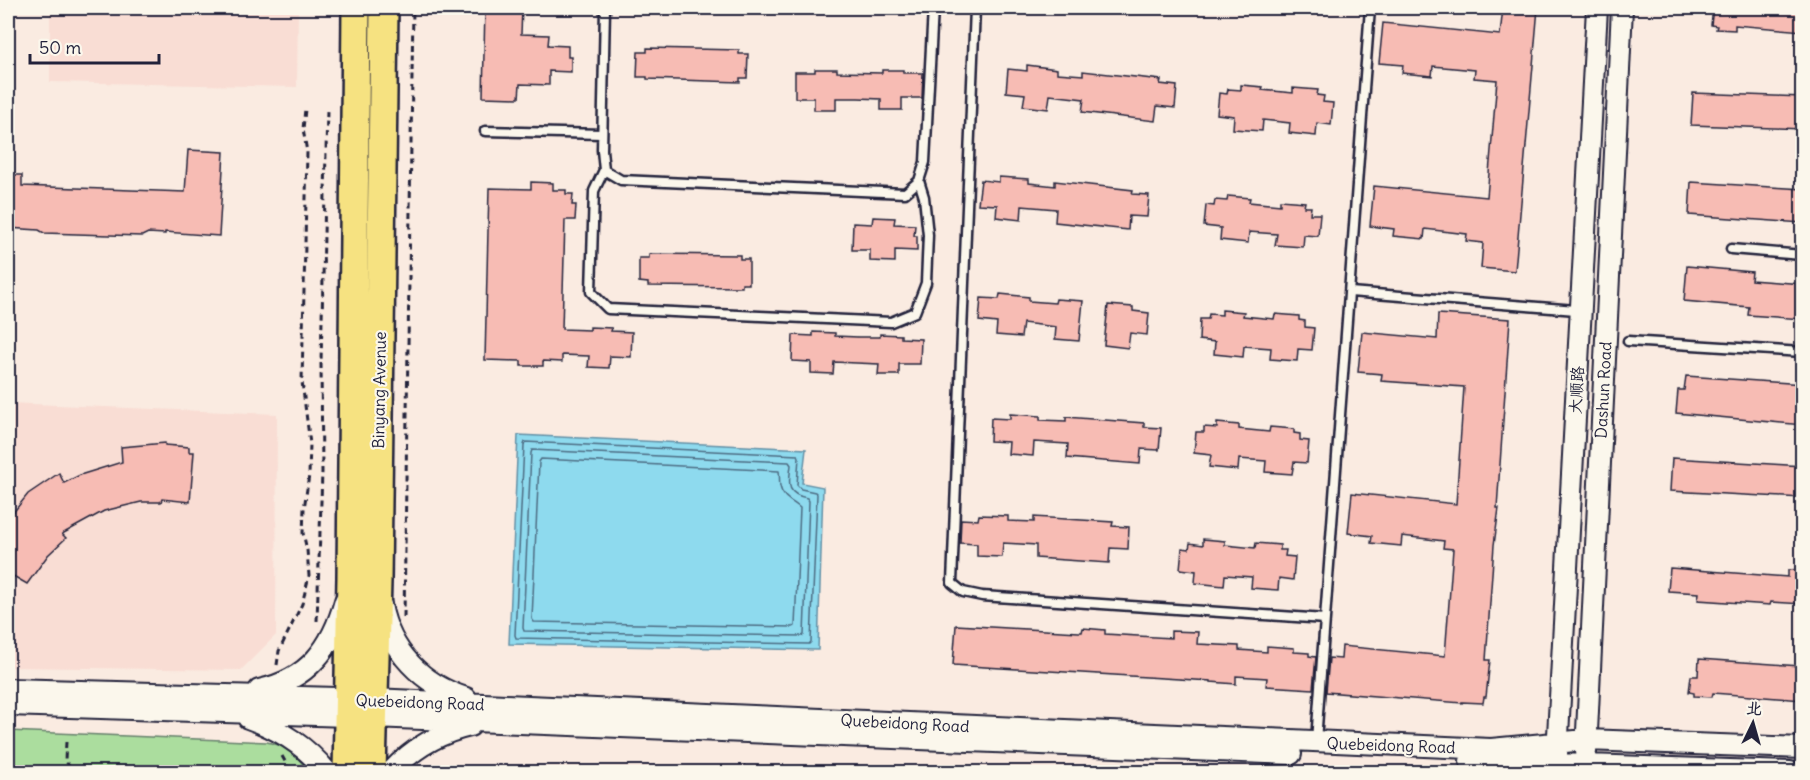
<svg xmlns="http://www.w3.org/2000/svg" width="1810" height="780" font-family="Delius,'LXGW WenKai TC',sans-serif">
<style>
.built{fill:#f9ddd4}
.green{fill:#abdd9e;stroke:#66806c;stroke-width:1.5}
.water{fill:#8edaee;stroke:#6390a6;stroke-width:1.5}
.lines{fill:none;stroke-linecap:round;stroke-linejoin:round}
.shore{stroke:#4d6c83;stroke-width:1.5}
.building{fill:#f7bcb4;stroke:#22223b;stroke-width:1.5}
.service-casing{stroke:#22223b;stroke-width:13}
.tertiary-casing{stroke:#22223b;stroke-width:24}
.trunk-casing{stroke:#22223b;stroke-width:32}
.path{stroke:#22223b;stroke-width:3;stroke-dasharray:6 4.5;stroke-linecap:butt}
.service{stroke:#fbf7ec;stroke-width:8}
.tertiary{stroke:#fbf7ec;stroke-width:20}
.trunk{stroke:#f6e281;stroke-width:27}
.labels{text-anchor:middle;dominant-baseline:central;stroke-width:4.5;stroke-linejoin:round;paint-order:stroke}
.street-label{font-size:16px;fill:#22223b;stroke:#fbf7ec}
</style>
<rect width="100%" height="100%" fill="#faebe1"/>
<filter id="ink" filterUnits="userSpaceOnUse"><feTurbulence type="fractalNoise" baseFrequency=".0167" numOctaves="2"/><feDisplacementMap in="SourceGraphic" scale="12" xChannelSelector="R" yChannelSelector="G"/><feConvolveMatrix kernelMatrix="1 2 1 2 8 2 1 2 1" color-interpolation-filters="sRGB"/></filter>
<g filter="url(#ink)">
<!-- built -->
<path class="built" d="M50,8H298L297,87L50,82Z
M8,403L277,414L276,635L241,670L8,667Z"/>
<!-- green -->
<path class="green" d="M8,731L267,742L290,748L309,772H8Z"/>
<!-- water -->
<path class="water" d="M518,435L806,449L802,483L823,487L818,650L509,644Z"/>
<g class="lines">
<!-- shore -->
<path class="shore" d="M525,442L798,455L799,457L797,485L801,489L815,492L817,494L811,642L809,644L516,638L515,635L524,445Z
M532,450L789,462L791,465C789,483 785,494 807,498L809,501L804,635L802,636L524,631L523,628L531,453Z
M541,459L779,471C780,476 779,481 780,486C782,498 792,501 800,508L795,626L793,627L534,622L532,619L539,462Z"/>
</g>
<!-- building -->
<path class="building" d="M485,8H522L521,34L549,35L548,45L568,46V57H571V72L549,71V85L520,84L519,98L483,97Z
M1503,8H1538L1515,271L1481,268L1483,243L1466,241L1467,234L1425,229L1424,239L1393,236L1394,229L1370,226L1374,186L1487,197L1497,80L1474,78L1475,70L1433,66L1432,76L1402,73L1403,65L1379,63L1383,23L1500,35Z
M1713,8H1803V31L1735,25V30L1716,29L1717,26L1711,25Z
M647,48L739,50V54H748L747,78H740V82L647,79V77H637L638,52H647Z
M1027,65L1057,69V73L1083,75V71L1161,80L1160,84L1177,86L1175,108L1157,106L1155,121L1082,112L1084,99L1050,95L1048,109L1023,106L1025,94L1006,92L1008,69L1027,71Z
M815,69H837V72L882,73V70H903V73H923L922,98H902V110H881V99L858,98H836V110H814V98H795V72H815Z
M1241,85L1263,87L1262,90L1293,93V88L1318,90L1317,95L1324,96L1323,102L1333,103L1331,125L1317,123L1316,136L1289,133L1290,123L1263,120L1262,131L1233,129L1234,116L1217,114L1219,93L1227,94L1228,89L1241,90Z
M1693,93L1803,97V129L1691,125Z
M188,150L224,152L219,236L165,232V234L148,233L142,236L44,233L39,230L8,228V175H22V186L185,192Z
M999,177L1029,179V183L1055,186V181L1133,190L1132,194L1149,195L1147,217L1129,216L1128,230L1055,222L1056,209L1022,206L1021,220L996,217L997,205L978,204L981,180L999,182Z
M531,182L553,183V190H566V194H573L572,205H576L575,220H565L562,329L590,330V327L612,328L611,331L632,332L631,357L610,356L609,368L588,367L589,356L562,355V362L543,361V366H521V361L485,360L489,188L531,189Z
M1691,182L1803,189V223L1689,215Z
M1228,196L1250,198L1249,202L1280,205V200L1305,202L1304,207H1311L1310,214H1320L1318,236L1304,235L1303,247L1275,245L1277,234L1249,232L1248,243L1220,240L1221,228L1204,226L1206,205L1214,206L1215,200L1227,201Z
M873,217L895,218L894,224L915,225L914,236H917V251L895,250V262L870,261V250H852L853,223L872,224Z
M649,254L740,255V259H749V284H742V287L648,286V283L639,282V258H649Z
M1687,266L1752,272L1751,280L1803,284V319L1748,315L1749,307L1684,301Z
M1000,294L1029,297V301L1055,303L1056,299L1083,301L1079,341L1055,339L1056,327L1023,323L1021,337L996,335L997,323L979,321L981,298L999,299Z
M1108,305L1133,307V311L1149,313L1147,335L1130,333L1128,348L1104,345Z
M1222,310L1244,312L1243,316L1274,319L1275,314L1299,316V320L1305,321V327L1314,328L1312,350L1298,349L1297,361L1270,359L1271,348L1244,346L1243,357L1214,354L1215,342L1199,340L1200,319H1208L1209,314L1222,315Z
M1438,314L1510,319L1497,508H1499L1494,545L1486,660H1490L1486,697H1484L1483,703L1462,702V703L1326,692L1329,658L1341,659L1342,646L1445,656L1453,549L1443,548L1444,541L1402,536L1401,546L1371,543L1372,536L1348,533L1352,493L1456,504L1464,387L1381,381L1382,374L1358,372L1362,332L1437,339Z
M813,332L835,333V336L858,337H880V334L901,335V338L921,339L920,364H899V375H878L879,364L834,362L833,374L811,373V362L792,361L793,335L813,336Z
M1686,376L1803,384V425L1676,413L1678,390H1684Z
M1010,414L1040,416V420L1066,421V417L1144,423V427L1161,428L1159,450L1141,449L1140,464L1067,458L1068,444L1034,442L1033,456L1008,454L1009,442L990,441L991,418L1010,419Z
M1217,423L1239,425V429L1269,432L1270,427L1294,429V433L1300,434V440L1309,441L1307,463L1294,462L1292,474L1265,472L1266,461L1239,459L1238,470L1209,467L1211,455L1194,453L1196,432H1204V427L1217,428Z
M165,443V445L189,447V452H194L190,502L162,499L161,502H141L104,511L62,534L66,538L48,555L27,584L8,573V519L28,494L59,473L64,483L80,475L122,462L121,447Z
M1672,458L1803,466V498L1670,491Z
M979,515L1008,516V521L1034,522V517L1113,522L1112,526L1129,527L1128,549L1110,548L1109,563L1036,558V545L1003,543L1002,557L977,556V544L960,543L961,519L978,520Z
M1203,539L1225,541V545L1255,548L1256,543L1280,545V550H1286L1285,556L1295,557L1293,580L1279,578L1278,590L1251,588L1252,577L1225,575L1224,586L1195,583L1196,571L1180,569L1182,548L1189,549L1190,543L1203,545Z
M1670,568L1788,577V570L1803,569V604L1771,602L1770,605L1698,600L1699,593L1668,591Z
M956,625L1079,632H1082L1083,628L1105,630V634L1171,638V631L1198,632L1197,644L1239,646V650L1267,652V646L1294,648V652L1309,653V656L1316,657L1313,689L1266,686L1267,678L1236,676V684L1211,682V681L953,665Z
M1699,659L1800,666L1798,681L1803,682V700L1713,693L1712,697L1694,696V693L1689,692L1691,676H1698Z"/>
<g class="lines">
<defs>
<path id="service" d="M605,8L602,150L604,170L621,180L905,193L919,181L925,162L933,8
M975,8L952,583L963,592L982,596L1325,619
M485,131L602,134
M604,170L594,191L591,292L608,309L891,322L915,312L926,283L928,235L924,197L919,181
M1731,249L1802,255
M1350,292L1576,310
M1628,341L1802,352
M1316,741L1370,8
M436,771L437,772"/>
<path id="tertiary" d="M381,605C390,652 422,684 466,698
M8,689L373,699L1491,749L1586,740L1802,748
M259,690C308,680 332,648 345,601
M8,705L347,716L1291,754
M248,718C279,729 306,746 327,772
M1586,752L1622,8
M1557,754L1597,8
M1470,761L1790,772
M391,772C412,749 439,733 470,726"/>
<path id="trunk" d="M347,772L351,578L356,8
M372,772L377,581L384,8"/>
</defs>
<!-- service casing -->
<use href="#service" class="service-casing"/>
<!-- tertiary casing -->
<use href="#tertiary" class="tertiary-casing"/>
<!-- trunk casing -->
<use href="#trunk" class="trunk-casing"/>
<!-- path -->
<path class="path" d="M404,617L413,8
M317,621L322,472L321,362L327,110
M277,665L279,651L302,604L309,576L307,550L303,533L304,509L309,475L310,444L302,382L307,152L303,129L305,109
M66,742L65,760L73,772
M282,756L291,772"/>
<!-- service -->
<use href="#service" class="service"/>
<!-- tertiary -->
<use href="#tertiary" class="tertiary"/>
<!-- trunk -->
<use href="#trunk" class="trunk"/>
</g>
</g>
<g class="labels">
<!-- street labels -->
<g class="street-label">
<text transform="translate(379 390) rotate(-89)">Binyang Avenue</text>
<text transform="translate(1576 390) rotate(-87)">大顺路</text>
<text transform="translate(1603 390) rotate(-87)">Dashun Road</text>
<text transform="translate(420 702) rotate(2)">Quebeidong Road</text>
<text transform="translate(905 723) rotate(3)">Quebeidong Road</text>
<text transform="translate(1391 745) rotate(2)">Quebeidong Road</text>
</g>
</g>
<!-- margin -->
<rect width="1810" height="780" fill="none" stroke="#fbf7ec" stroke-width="30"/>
<rect x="15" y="15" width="1780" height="750" fill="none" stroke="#22223b" stroke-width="2" filter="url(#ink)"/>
<!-- north arrow -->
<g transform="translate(1753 723) rotate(5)" stroke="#fbf7ec" stroke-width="4.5" paint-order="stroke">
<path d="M0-4.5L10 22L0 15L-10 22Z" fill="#22223b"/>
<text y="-9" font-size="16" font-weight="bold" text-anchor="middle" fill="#22223b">北</text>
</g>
<!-- scale -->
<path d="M30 54v9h129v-9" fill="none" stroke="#22223b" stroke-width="3"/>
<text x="39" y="54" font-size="18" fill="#22223b" stroke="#fbf7ec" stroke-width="4.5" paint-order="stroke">50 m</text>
</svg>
